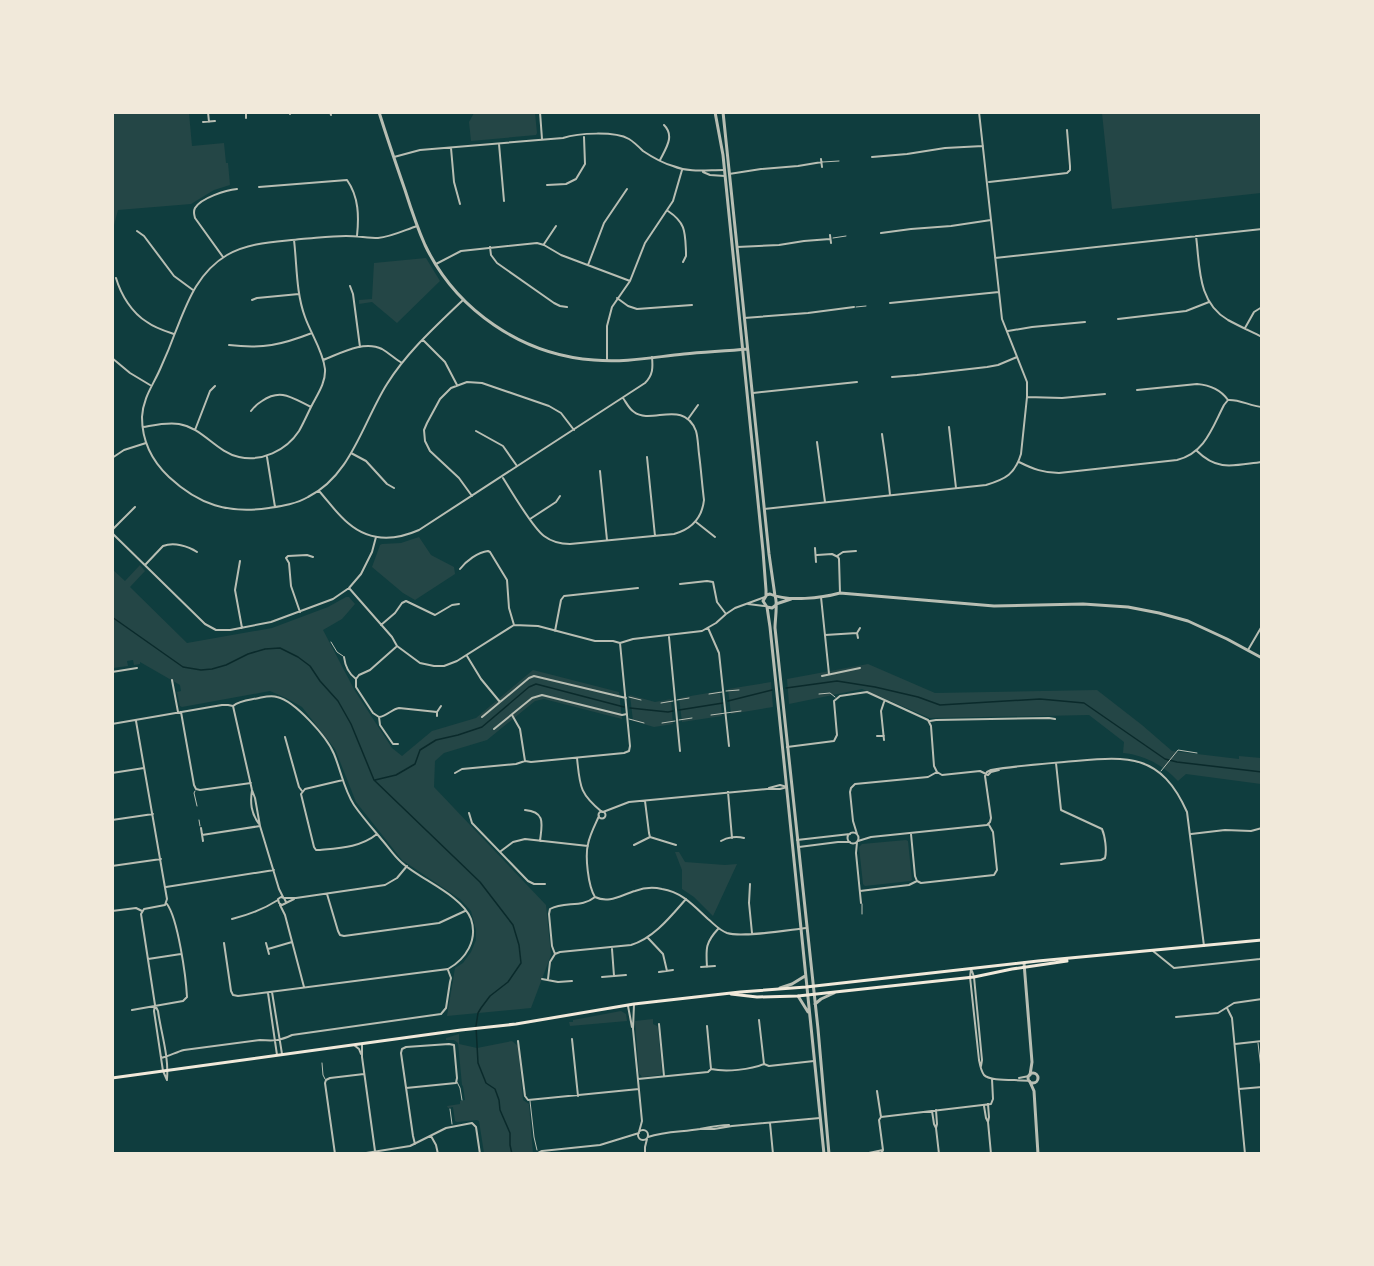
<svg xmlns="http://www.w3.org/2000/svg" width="1374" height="1266" font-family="Lora,serif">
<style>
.green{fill:#244646}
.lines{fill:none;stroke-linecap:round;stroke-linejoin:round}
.stream{stroke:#0a2a2b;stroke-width:1.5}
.service{stroke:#b8beb3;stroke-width:1}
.minor{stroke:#b8beb3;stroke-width:2}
.tertiary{stroke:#b8beb3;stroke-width:3}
.secondary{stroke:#f1e9da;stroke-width:3}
</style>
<rect width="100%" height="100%" fill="#0f3d3e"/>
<!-- green -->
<path class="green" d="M113,112L189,113L192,146L224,143L226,163H228L230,185L214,190L191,204L118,210L113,229Z
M474,113H535L537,133L536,135L471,141L469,122Z
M1102,113H1261V193L1112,209Z
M426,258L440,281L397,323L372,302L359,304V300L372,299L374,263Z
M419,537L431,555L454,567L455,574L415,600L403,593L372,567L380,545L382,544L401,543Z
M140,565L145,571L130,587L187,643L272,628L328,607L346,597H349L355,604L342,619L323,630L355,691L392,748L402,756L432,731L476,718L533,670L619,692L622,719L544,699L535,701L487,740L444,753L435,761L434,787L546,905L551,955L531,1008L447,1016L455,968L463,963L471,952L476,940V930L471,911L460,899L402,860L356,802L335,749L302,707L286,698L270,691L182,707L180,706L177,692L181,691L180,685L140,662V664L134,665L133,660L127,661L128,666L113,668L112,569L125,581Z
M868,664L935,693L1097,690L1142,725L1172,751L1239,759V756L1261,758V784L1186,774L1178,781C1164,766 1145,755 1123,753L1124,742L1089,715L930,718L862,689L789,704L787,679Z
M771,682L773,707L731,714L728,689Z
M720,691L722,716L682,722L679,698Z
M630,695L655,702L671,699L673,724L654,727L633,721Z
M906,840L908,841L912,880L910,881L865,886L863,884L859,847L862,844Z
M675,852H679L685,862L725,865L737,864L713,916L694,897L682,889V870Z
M621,1011L626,1014L627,1021L570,1026L569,1022H573V1020Z
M653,1019V1024L657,1026L658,1029L662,1072L660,1075L642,1077L639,1073L635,1021Z
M459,1034V1044L477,1048L512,1041L518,1046L523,1100L529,1104L533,1153H484L479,1121L477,1120L457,1122L455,1121L453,1107L448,1108L447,1106L460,1104V1101L465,1100L463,1086L462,1085L458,1043L454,1040H446V1038Z"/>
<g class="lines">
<!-- stream -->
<path class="stream" d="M112,617L183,667L201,670L212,669L226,665L248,654L265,649L280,648L298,657L310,666L320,681L338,701L351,724L374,780L480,882L513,925L519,945L521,963L508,982L490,996L481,1008L478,1013L476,1026L478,1063L486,1083L495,1089L499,1100L500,1110L510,1133V1145L512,1154
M786,688L837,681L875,687L918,697L940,705L1040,699L1084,703L1165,759L1177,762L1262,772
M728,701L772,690
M630,708L668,712L673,711
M679,710L723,703
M375,780L396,775L415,764L420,750L436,740L458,735L482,727L529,687L536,684L624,707"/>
<!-- service -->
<path class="service" d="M823,162L839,161
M833,238L846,236
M856,307L866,306
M331,642L337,652L343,656
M726,691L739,690
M709,694L722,692
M819,694L830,693L835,697
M629,697L641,700
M677,700L689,698
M661,703L673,701
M711,715L741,711
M629,719L644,723
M679,720L692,718
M662,723L675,721
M1161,771L1178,750L1197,753
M195,791L194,793L197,806
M199,820L200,826
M862,904V914
M1258,1043L1262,1077
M322,1063L323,1075L325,1079
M457,1082L460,1088L462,1100
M530,1101L534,1137L537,1150
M450,1109L452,1124"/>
<!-- minor -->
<path class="minor" d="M208,112L209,122
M290,112V114
M330,112L331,115
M540,112L542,139
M246,118V112
M203,122L215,121
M499,144L504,201
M451,148L454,182L460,204
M394,157L420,150L563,138C578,133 615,131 629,139C634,142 639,147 643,151C652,157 662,163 673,166C690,173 706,170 724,170
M872,157L907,154L945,148L983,146
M821,159L822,167
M660,160C666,148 675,136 664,125
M703,172L710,175L725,176
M729,174L761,169L798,166L822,162
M989,182L1067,173L1070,170V166L1067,130
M547,185L566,184L576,179L585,164L584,137
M259,187L347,180C359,197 359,217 357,236
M668,211C686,223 685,232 686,252V256L683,262
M417,226C405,230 391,237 378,238C368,238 357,236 346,236C331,236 316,238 301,239C275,242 250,242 227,255C197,273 187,303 175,333C171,344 166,356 161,367C154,384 143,397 142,417C142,441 152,461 169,477C199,505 228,514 269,508C282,506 296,504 308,497C351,476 363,422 387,384C407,352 436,326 463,300
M137,231L144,236L174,276L193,290
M881,233L911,229L951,226L991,220
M830,235L831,243
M1196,236C1200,266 1197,302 1228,320C1239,326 1250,331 1262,337
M544,244L556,226
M490,247L491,255L497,263L554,303L560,306L567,307
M737,247L779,245L804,241L830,239
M223,257L195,218C194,213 193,212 195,208C201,198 226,190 237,189
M995,258L1262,229
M436,264L461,251L537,243L544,245L561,255L630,281
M588,265L604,223L627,189
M116,278C121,295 132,313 147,322C155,328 165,331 174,334
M350,286L353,294L360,347
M617,298L628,306L637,309L692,305
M252,300L257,298L299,294
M890,303L999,292
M744,318L808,313L854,307
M1118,319L1186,311L1209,302
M1245,328L1254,312L1262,307
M1008,331L1032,327L1085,322
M423,340L445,362L457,385
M229,345C263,349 281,345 312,333
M112,358L130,373L150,385
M323,360C341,353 364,340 382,349C389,353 395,359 402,363
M607,361V326L612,307L630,281L645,243L673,201L682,170
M892,377L917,375L987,367L998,365L1017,357
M1137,390L1197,384C1209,385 1221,390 1228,400
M753,393L857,382
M1027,397L1062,398L1105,394
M251,411C254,407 257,404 262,401C281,388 292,398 311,407
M688,419L698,405
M143,427C155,425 167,422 179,424C203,428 216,452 239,457C261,462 286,451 299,431C303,424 307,415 311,407C317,395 326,383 325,369C323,351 311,334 305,317C296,293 297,265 294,240
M949,427L956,488
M195,430L210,391L215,386
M476,431L503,446L517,466
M882,434C885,455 888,475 890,495
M817,442L825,502
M1197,451C1218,472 1235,465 1262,462
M351,453L366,461L387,484L394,488
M267,457L275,507
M647,457L655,536
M112,458L124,450L146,443
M1019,462C1033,469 1044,473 1059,473L1177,460C1205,453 1212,428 1224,405L1228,400C1239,399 1250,406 1262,407
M600,471L607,540
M503,478C512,492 532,527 544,536C552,542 561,544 570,544L674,534C692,529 702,518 704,500C702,484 701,469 699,454C698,446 698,438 696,431C684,399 651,425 634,412C629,409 626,402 623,398
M319,491C328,501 337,514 348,523C370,542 394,541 419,530L645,383C653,375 653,368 652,357
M472,496L459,478L430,451L425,441L424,430L427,423L440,399L451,388L467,382L482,383L549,406L561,413L574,430
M764,509L986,485C1006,479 1015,474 1021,454L1027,397V382L1002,319L979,112
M530,519L556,502L560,496
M696,522L715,537
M112,530L135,507
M112,533L205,624L216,630H230L271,622L333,599L349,588L361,574L372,552L376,537
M815,548L816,562
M817,555L832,554L838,557L839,559L840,593
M837,556L843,552L856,551
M240,561L235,590L242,628
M145,565L163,546C174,542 188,546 197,552
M460,569C466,561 478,552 488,551L490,552L507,580L509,608L514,625
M680,584L707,581L713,582L717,602L726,614
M349,588L392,637L397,646L420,663L434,666H444L457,661L514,625L538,626L595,641H613L620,643L633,639L702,631L716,623L726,614L735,608L765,597
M821,597L829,674
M748,604L765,606
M300,612L291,586L289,563L286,558L288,556L307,555L313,557
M381,625L395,613L402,603L406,601L435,615L452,605L459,604
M708,628L719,653L729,746
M555,631L561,600L564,596L638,588
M825,635L857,633
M669,637L680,751
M858,638L857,633L860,628
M1248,650L1262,626
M467,656L481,679L500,702
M344,657C345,665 349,674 356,679V687L373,713L379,717L380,725L393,744H398
M112,672L137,668
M822,676L860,668
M356,679L359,675L370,670L396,647
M172,680L178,712
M233,706L252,790L255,798L260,826L279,889L283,897
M181,712L194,785L196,789L200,790L251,783
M512,715L520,729L525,761
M437,716V712L441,706
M379,717C387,716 392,709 399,708L437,712
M482,717L529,678L534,676L626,698
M136,721L167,899L165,905L144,909L141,914L155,1005L154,1011L163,1071L167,1080
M930,721L936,720L1049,718L1055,719
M112,724L222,705H228L233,706
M494,729L532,698L542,695L622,715L627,714
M877,736H884
M285,737L299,787L302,791
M884,740L881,711L884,702
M787,747L834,741L837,735L834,701L840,696L867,692L928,720L931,726L934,766L937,772
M577,758C580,786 579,793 602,812
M1056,763L1061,810L1102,829C1105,836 1107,850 1105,858L1101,860L1061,864
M112,773L144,768
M455,773L462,769L516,764L525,761L531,762L624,753L629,751L630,746L620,643
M988,775L991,772L999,770
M343,780L305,789L301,794L314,847L316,850H320C341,848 361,847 377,834
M769,788L780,785L787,787
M252,790C250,803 251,813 259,824
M728,792L732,838
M645,801L649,833L650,837L676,845
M525,810C546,812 542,824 540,841
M598.5 815a3.5 3.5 0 1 1 7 0a3.5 3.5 0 1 1-7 0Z
M603,812L629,802L767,789H780L787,787
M469,813L472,823L528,881L534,884H545
M112,820L153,814
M201,828L203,841
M847.5 838a5.5 5.5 0 1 1 11 0a5.5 5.5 0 1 1-11 0Z
M857,834L853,821L850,792L851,788L855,784L928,777L937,772L942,775L980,771L988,775
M911,834L915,876L917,881
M1191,834L1225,830L1251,831L1262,828
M202,835L260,826
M797,840L850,834
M721,841C727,837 737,836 744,838
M858,841L871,837L987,825L990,822L991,818L985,776L987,772L991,770C1015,766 1040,764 1064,762C1123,757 1159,749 1187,812L1204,946
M857,842L856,853L861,903
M634,845L650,837
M799,847L838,842H850
M501,851L513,842L525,839L588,846
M112,866L161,859
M750,884L749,903L752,933
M166,887L274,870
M860,891L909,885L917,881L921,883L994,875L997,870L993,832L989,825
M327,894L338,931L340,935L344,936L439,923L465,911
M595,897C588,886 585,856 588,844C590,834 595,825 599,816
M284,898H296L385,885L397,878L407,866
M286,902L284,898L281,897L278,899L279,903L282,905L294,899
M280,905L285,915L304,987
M112,911L136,908L142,911
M232,919C248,915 264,909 278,900
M648,938L663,954L667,971
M224,943L231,991L233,995L238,996L448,969C466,959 478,940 471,919C462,895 419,879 401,862C394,856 389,848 383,841C373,829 363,818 354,805C344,790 341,771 334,754C327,737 295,701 277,697C271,695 264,697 259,698C250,700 240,700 233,706
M266,943L269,954
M268,949L292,942
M612,949L614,976
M1153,951L1174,968L1260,959L1262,957
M555,954L560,952L631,945C654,938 671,916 686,899
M148,959L181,954
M701,967L715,966
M707,967C706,949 705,943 718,929
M971,969L970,977L979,1060C980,1065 981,1071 984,1075C990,1082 1019,1079 1030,1081
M972,971L974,977L982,1060L981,1066
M659,972L673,970
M602,977L626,975
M542,979L558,982L572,981
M548,979L550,962L555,954L552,946L549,914L550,909C564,901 582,908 595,897C609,904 621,895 635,891C643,888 653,887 662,889C682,892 694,906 708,919C714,924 719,930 727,933C742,938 788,930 806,928
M272,992L282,1054
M268,993L277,1055
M634,1004L633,1029L642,1121L639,1132
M155,1005L158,1011C161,1033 169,1056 167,1079
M628,1006L632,1027
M1227,1008L1232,1018L1245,1154
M132,1010L183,1001L187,997C186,977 178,919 167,904
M1176,1017L1218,1013L1234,1003L1262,999
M759,1020L764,1064
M659,1024L664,1076
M707,1026L711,1069
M572,1039L578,1096
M518,1041L525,1096L528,1100L639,1089
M362,1044V1057L375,1151
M1235,1044L1262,1041
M354,1045L359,1049L361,1054
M161,1058C170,1056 176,1052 184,1050L260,1040C274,1041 279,1041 292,1035L441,1014L446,1008L450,982L451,978L448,970
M1019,1078L1029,1076
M638,1079L708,1072L711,1069C725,1072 751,1070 764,1064L769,1066L814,1061
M406,1088L456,1083L457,1078L454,1045L449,1044L406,1047L402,1049L401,1053L413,1136L415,1144
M1239,1089L1262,1087
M877,1091L881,1117
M984,1106L986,1118L988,1122L991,1154
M936,1110L937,1124L936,1128L939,1154
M932,1111L934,1124L936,1128
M988,1122L989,1117L988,1104
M770,1123L773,1154
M701,1129H714L732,1126L820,1118
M638 1135a5 5 0 1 1 10 0a5 5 0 1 1-10 0Z
M431,1136L436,1145L438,1154
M648,1137C665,1131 683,1132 700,1129C710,1127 719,1125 729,1125
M335,1154L325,1083L326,1080L330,1078L364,1074
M360,1154L410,1146L446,1128L472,1123L476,1127L480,1154
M536,1154L542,1151L600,1145L639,1133
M645,1154V1147L647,1139
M864,1154L883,1150
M881,1154L883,1150L879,1120L881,1117L991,1104L993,1099L992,1079"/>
<!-- tertiary -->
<path class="tertiary" d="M379,112C387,138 396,164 405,190C411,209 417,227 425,245C456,310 522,355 594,360C624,363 654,357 684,354C705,352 727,351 747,349
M715,112L723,155L763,551L766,590V596L763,601L767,607L772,608L776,605
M723,112L769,554L775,596
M766,595L770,594C788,602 822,598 840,593L994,606L1083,604L1128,607L1159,613L1188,621L1227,639L1262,658
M775,596C778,603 775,619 775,628L818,1029L829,1154
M776,604L791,599
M767,607L770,627L779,713L824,1154
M1024,963L1032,1062L1030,1075
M780,988L792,984L805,976
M798,996L808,1012
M815,1004L821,999L834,993
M1028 1078a5 5 0 1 1 10 0a5 5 0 1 1-10 0Z
M1030,1082L1034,1091L1038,1154"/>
<!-- secondary -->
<path class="secondary" d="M731,994L757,997L798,996L974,977L1012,969L1067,961
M112,1078L461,1030L516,1024L634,1004L740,992L806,987L1038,961L1262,940"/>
</g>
<!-- border -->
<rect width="1374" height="1266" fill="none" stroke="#f1e9da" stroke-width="228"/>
</svg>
